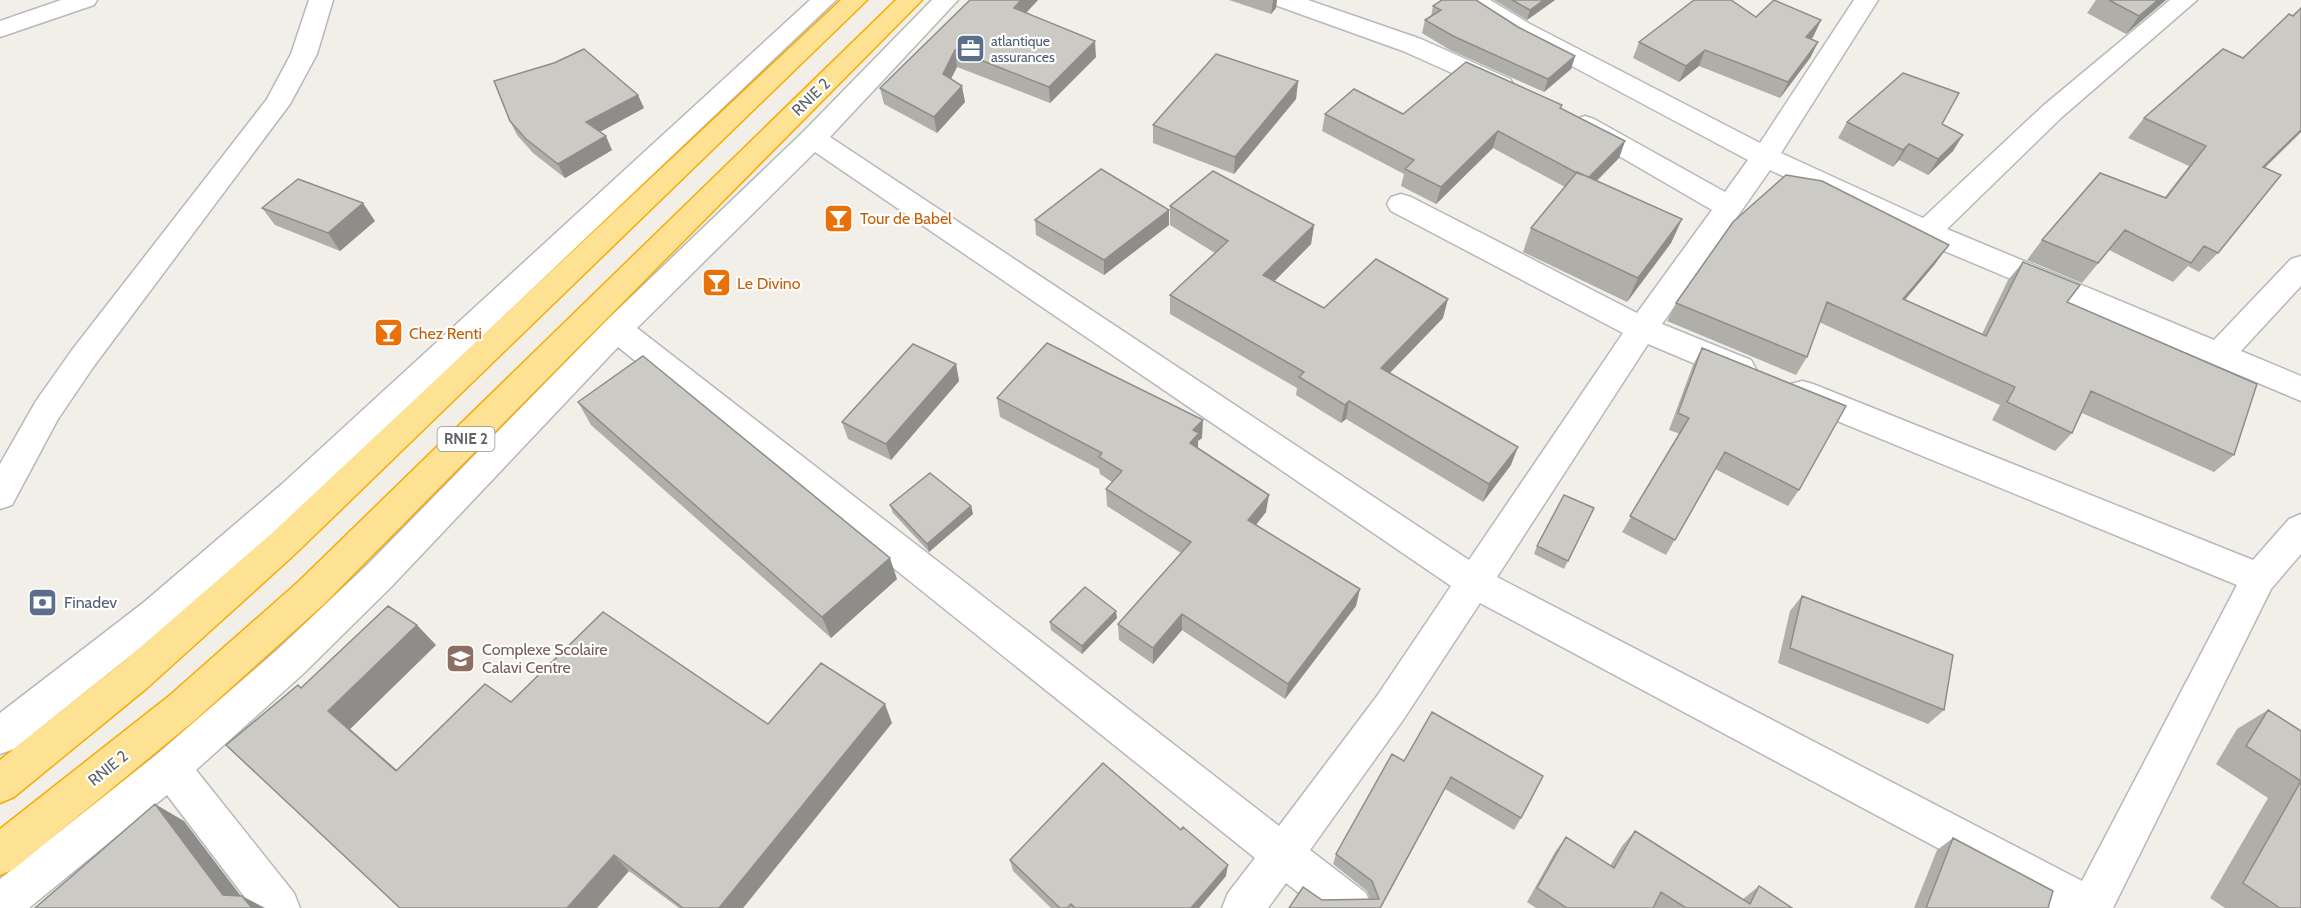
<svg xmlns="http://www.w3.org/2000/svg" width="2301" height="908" font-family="Cabin,sans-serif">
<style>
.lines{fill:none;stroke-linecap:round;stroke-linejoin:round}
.minor-casing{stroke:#b5b8bc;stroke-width:3}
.highway-casing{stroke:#f9ab00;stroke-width:3}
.minor{fill:#fff;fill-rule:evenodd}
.highway{fill:#fde293;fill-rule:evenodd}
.wall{fill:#afaea9}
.shaded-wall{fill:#8f8d8a}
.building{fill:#cccac5;stroke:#8f8d8a;stroke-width:1.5}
.labels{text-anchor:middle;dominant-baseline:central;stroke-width:4.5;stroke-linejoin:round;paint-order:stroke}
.far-service-label{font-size:14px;fill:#4e5e75;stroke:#fff;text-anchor:start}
.shield{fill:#fff;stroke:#8f9295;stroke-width:1.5}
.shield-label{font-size:15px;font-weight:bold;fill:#5f6368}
.street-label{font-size:16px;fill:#5f6368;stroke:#fff}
.food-label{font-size:16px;fill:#c56008;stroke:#fff;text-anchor:start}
.service-label{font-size:16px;fill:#4e5e75;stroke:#fff;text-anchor:start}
.education-label{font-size:16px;fill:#785e54;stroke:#fff;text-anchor:start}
</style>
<rect width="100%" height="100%" fill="#f1efe8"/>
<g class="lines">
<defs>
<path id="minor" d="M61,0H97L94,5L0,37V21Z
M309,0H333L317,54L290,104L94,366L58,419L12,505L0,509V464L36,401L72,350L267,99L291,54Z
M810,0H836L306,504L169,625L14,749L0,754V713L143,603L282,484Z
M932,0H958L830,137L1469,560L1623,333L1391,211L1387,204L1391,197L1401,194L1411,197L1637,313L1712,210L1576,131L1572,125L1576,119L1585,116L1594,119L1725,192L1748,160L1512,34L1464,5L1461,0H1490L1530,24L1760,143L1854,0H1878L1781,153L1923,218L2044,105L2170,0H2197L2062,117L1947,229L2214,340L2291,259L2301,256V286L2241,351L2301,376V401L1916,239L1770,170L1662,324L1751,360L1756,369L1751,378L1740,381L1729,378L1648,344L1497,577L2082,881L2237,585L1791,402L1786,393L1791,384L1802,381L1813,384L2253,560L2289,519L2301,514V554L2271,589L2113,908H2050L1480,603L1403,720L1310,850L1366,893L1372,908H1318L1286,883L1268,908H1222L1228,893L1255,858L618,347L392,586L303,674L196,770L294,893L300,908H253L167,795L29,908H0V879L156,755L277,650L368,564L606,321L803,132ZM815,152L1451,586L1377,696L1279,826L637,328Z
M1272,0H1308L1421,39L1510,79L1514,85L1510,91L1501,93L1492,91L1403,51L1275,5Z"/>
<path id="highway" d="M841,0H867L294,555L147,688L14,797L0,803V760L121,664L270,535Z
M896,0H922L324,604L195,720L14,869L0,875V829L169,696L298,582Z"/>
</defs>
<!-- minor casing -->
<use href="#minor" class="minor-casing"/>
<!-- highway casing -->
<use href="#highway" class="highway-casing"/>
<!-- minor -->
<use href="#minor" class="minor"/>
<!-- highway -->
<use href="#highway" class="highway"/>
</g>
<!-- wall -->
<path class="wall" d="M1038,0L1026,12L1096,57L1050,103L957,67L951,79L965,102L937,133L884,104L880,88Z
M1229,0H1277L1276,8L1271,14Z
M1494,0H1555L1527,20Z
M2096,0H2166L2126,34L2087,13Z
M1433,6L1518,27L1575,56L1571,69L1544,92L1450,50L1422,33L1425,20L1431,16Z
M2301,8V132L2265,168L2218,253L2199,272L2188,266L2173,282L2109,250L2082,283L2027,260L2042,240L2165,197L2189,166L2128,138L2144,118L2243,58Z
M1756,17L1821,20L1813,37L1811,39L1818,42L1810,58L1780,98L1699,66L1679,82L1633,58L1639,42Z
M1298,81L1296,99L1234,174L1153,143V125Z
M1562,105L1561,109L1625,141L1619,158L1597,181L1682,219L1671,243L1627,302L1523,252L1531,228L1565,187L1493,148L1436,204L1401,186L1404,174L1322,131L1325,114H1403Z
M644,108L600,132L612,150L565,178L533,153L517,135L510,121Z
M1847,122L1942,124L1953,151L1928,175L1899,160L1893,167L1838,138Z
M1170,206L1314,225L1311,244L1274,281L1324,308L1443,318L1390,373L1511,465L1483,502L1346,419L1341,423L1296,395L1297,388L1170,314V295L1215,253L1170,225Z
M262,208L375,221L340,251L275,225Z
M1035,220L1169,225L1104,275L1036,235Z
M2023,262L2234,455L2214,472L2082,413L2072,433L2055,451L1992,420L2000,405L1819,322L1807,357L1796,375L1667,321L1676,303L1935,264L1905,300L1982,334L2008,280Z
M1702,348L1799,490L1788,506L1715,469L1666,555L1622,532L1680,434L1669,430L1693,365Z
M956,364L959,381L891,460L848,439L842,422Z
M997,398L1202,438L1198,441V449L1266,512L1256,525L1356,606L1285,699L1182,630L1153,664L1119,640L1118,624L1181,553L1107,506L1106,489L1112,482L1100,474L1099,469L1000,417Z
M578,402L897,579L831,638L591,425Z
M890,505L971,506L973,514L929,552L893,513Z
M1594,508L1564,569L1534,554L1537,546Z
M1802,596L1944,710L1928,724L1778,663L1790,611Z
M1117,618L1082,654L1051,630L1050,622Z
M436,645L350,729L397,770L511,702L768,724L892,723L743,908H679L629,871L400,908L301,688Z
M2268,710L2301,731V908H2225L2210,898L2268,798L2216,764L2237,729Z
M1432,712L1521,818L1514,830L1445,789L1381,908L1322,900L1370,899L1367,891L1333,864L1336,854L1404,761Z
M1181,830L1226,876L1199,908H1051L1013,871L1010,860Z
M1635,831L1743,899L1759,886L1792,908H1536L1527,902L1555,852L1566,837L1610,866L1622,846Z
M1953,838L2048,908H1914L1937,850Z"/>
<!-- shaded-wall -->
<path class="shaded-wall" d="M1021,0H1038L1016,24L1014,8Z
M1273,0H1277L1276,8L1271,14Z
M1544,0H1555L1527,20L1530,10Z
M2158,0H2166L2126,34L2139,16Z
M1821,20L1813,37L1798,53L1806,37Z
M1095,41L1096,57L1050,103L1049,87Z
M1818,42L1810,58L1780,98L1788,82Z
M955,50L957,67L945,90L943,74Z
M1705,50L1699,66L1679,82L1686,66Z
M1575,56L1571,69L1544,92L1548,79Z
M1298,81L1296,99L1234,174L1235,157Z
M962,86L965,102L937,133L934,117Z
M638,95L644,108L592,136L586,122Z
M2301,130V132L2245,186L2263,167Z
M1498,131L1493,148L1436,204L1441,187Z
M1963,135L1953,151L1928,175L1938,159Z
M606,136L612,150L565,178L558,164Z
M1625,141L1619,158L1582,195L1588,178Z
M1909,144L1899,160L1893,167L1903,150Z
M363,203L375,221L340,251L328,233Z
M1169,210V225L1104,275V260Z
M1682,219L1671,243L1627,302L1638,278Z
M1314,225L1311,244L1262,294L1263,275Z
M1949,245L1935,264L1890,317L1903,299Z
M1448,299L1443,318L1377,386L1381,368Z
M956,364L959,381L891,460L886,444Z
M1349,401L1346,419L1341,423L1345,405Z
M1203,420L1202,438L1198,441V451L1190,443L1193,430Z
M1518,447L1511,465L1483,502L1489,484Z
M1269,495L1266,512L1246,537L1248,520Z
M971,506L973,514L929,552L927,544Z
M890,558L897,579L831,638L822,617Z
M1360,589L1356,606L1285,699L1288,684Z
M1116,611L1117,618L1082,654V646Z
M1182,614V630L1153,664V648Z
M417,625L436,645L350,729L417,788L396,771L328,711Z
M885,704L892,723L743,908H719Z
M155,804L184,821L250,908L223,895Z
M614,855L629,871L597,908H567Z
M1228,865L1226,876L1199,908H1191Z
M242,896L265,908H252Z"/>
<!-- building -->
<path class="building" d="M970,0H1021L1014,8L1095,41L1049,87L955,50L943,74L962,86L934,117L880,88Z
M1442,0H1476L1518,27L1575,56L1548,79L1453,36L1425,20L1441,10L1433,6Z
M1512,0H1544L1530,10Z
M1694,0H1731L1756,17L1774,0L1821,20L1806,37L1818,42L1788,82L1705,50L1686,66L1639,42Z
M2109,0H2158L2139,16Z
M2301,8V130L2263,167L2281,175L2218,253L2204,246L2191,263L2125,230L2098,263L2042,240L2100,173L2166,198L2206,146L2144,118L2223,49L2243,58L2289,14L2293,16Z
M584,49L638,95L586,122L606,136L558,164L526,139L510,121L494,81L554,63Z
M1216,54L1298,81L1235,157L1153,125Z
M1466,62L1562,105L1560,108L1625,141L1589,177L1577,173L1498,131L1441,187L1405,169L1414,160L1325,114L1354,89L1403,114Z
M1903,73L1959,93L1942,124L1963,135L1938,159L1909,144L1903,150L1847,122Z
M1101,169L1169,210L1104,260L1035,220Z
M1213,171L1314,225L1263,275L1324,308L1376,259L1448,299L1381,368L1518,447L1489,484L1349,401L1345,405L1299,377L1304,372L1170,295L1228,241L1170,206Z
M1577,172L1682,219L1638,278L1531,228Z
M1786,175L1822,181L1949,245L1903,299L1986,336L2023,262L2080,285L2067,302L2257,384L2234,455L2091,391L2072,433L2007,402L2015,387L1827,302L1807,357L1676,303L1733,222Z
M298,179L363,203L328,233L262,208Z
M1047,343L1203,420L1193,430L1199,433L1190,443L1269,495L1248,520L1360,589L1288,684L1182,614L1153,648L1118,624L1191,542L1106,489L1122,471L1099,457L1102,453L997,398Z
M913,344L956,364L886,444L842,422Z
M1702,348L1846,406L1799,490L1725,452L1675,540L1630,516L1689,418L1678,413Z
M643,356L890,558L822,617L578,402Z
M930,473L971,506L927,544L890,505Z
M1564,495L1594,508L1568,561L1537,546Z
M1085,587L1116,611L1082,646L1050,622Z
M1802,596L1953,655L1944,710L1790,648Z
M388,606L417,625L328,711L396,771L485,684L511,702L603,612L768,724L821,663L885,704L719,908H683L614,855L567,908H400L226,745L298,685L301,688Z
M2268,710L2301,731V908H2280L2243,883L2301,781L2246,746Z
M1432,712L1543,776L1521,818L1451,777L1380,908H1289L1303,887L1322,900L1379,899L1372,881L1336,854L1392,754L1404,761Z
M1103,763L1181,830L1183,827L1228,865L1191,908H1075L1071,904L1067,908H1060L1010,860Z
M155,804L223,895L242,896L252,908H35Z
M1635,831L1750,904L1759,886L1792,908H1686L1661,892L1653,908H1567L1537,888L1566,837L1614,868Z
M1953,838L2053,891L2048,908H1926Z"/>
<!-- icons -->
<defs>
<symbol id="office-square" viewBox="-11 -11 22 22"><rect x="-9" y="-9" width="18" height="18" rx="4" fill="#5c6f8a" stroke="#fff"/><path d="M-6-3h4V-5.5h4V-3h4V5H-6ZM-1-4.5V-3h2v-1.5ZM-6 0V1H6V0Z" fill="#fff"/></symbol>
<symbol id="bar-square" viewBox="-11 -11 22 22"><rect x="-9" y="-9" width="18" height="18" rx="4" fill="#e8710a" stroke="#fff"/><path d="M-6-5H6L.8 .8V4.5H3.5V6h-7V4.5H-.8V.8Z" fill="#fff"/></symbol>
<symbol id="bank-square" viewBox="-11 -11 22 22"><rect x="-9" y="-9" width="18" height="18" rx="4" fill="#5c6f8a" stroke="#fff"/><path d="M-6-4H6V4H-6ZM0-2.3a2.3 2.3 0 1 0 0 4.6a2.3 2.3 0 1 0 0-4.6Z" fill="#fff"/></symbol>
<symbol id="school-square" viewBox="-11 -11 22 22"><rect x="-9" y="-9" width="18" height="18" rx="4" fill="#8d6e63" stroke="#fff"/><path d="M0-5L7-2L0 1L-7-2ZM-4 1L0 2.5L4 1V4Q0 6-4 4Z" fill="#fff"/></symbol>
</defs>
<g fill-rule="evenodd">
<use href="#office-square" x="954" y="32" width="33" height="33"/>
<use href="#bar-square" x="822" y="202" width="33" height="33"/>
<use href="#bar-square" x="700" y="266" width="33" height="33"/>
<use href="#bar-square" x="372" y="316" width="33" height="33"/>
<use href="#bank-square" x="26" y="586" width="33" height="33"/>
<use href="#school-square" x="444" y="642" width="33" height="33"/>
</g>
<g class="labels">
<!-- far-service labels -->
<g class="far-service-label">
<text x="991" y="41">atlantique<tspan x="991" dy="16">assurances</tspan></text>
</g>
<!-- shield labels -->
<rect class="shield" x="437.5" y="427" width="57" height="24" rx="4.5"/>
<g class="shield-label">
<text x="466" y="439">RNIE 2</text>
</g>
<!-- street labels -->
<g class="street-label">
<text transform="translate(811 97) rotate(-44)">RNIE 2</text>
<text transform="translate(108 768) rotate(-39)">RNIE 2</text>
</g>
<!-- food labels -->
<g class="food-label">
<text x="860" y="218">Tour de Babel</text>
<text x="737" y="283">Le Divino</text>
<text x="409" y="333">Chez Renti</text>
</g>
<!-- service labels -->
<g class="service-label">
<text x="64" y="602">Finadev</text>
</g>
<!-- education labels -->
<g class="education-label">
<text x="482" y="649">Complexe Scolaire<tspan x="482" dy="18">Calavi Centre</tspan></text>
</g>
</g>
</svg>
